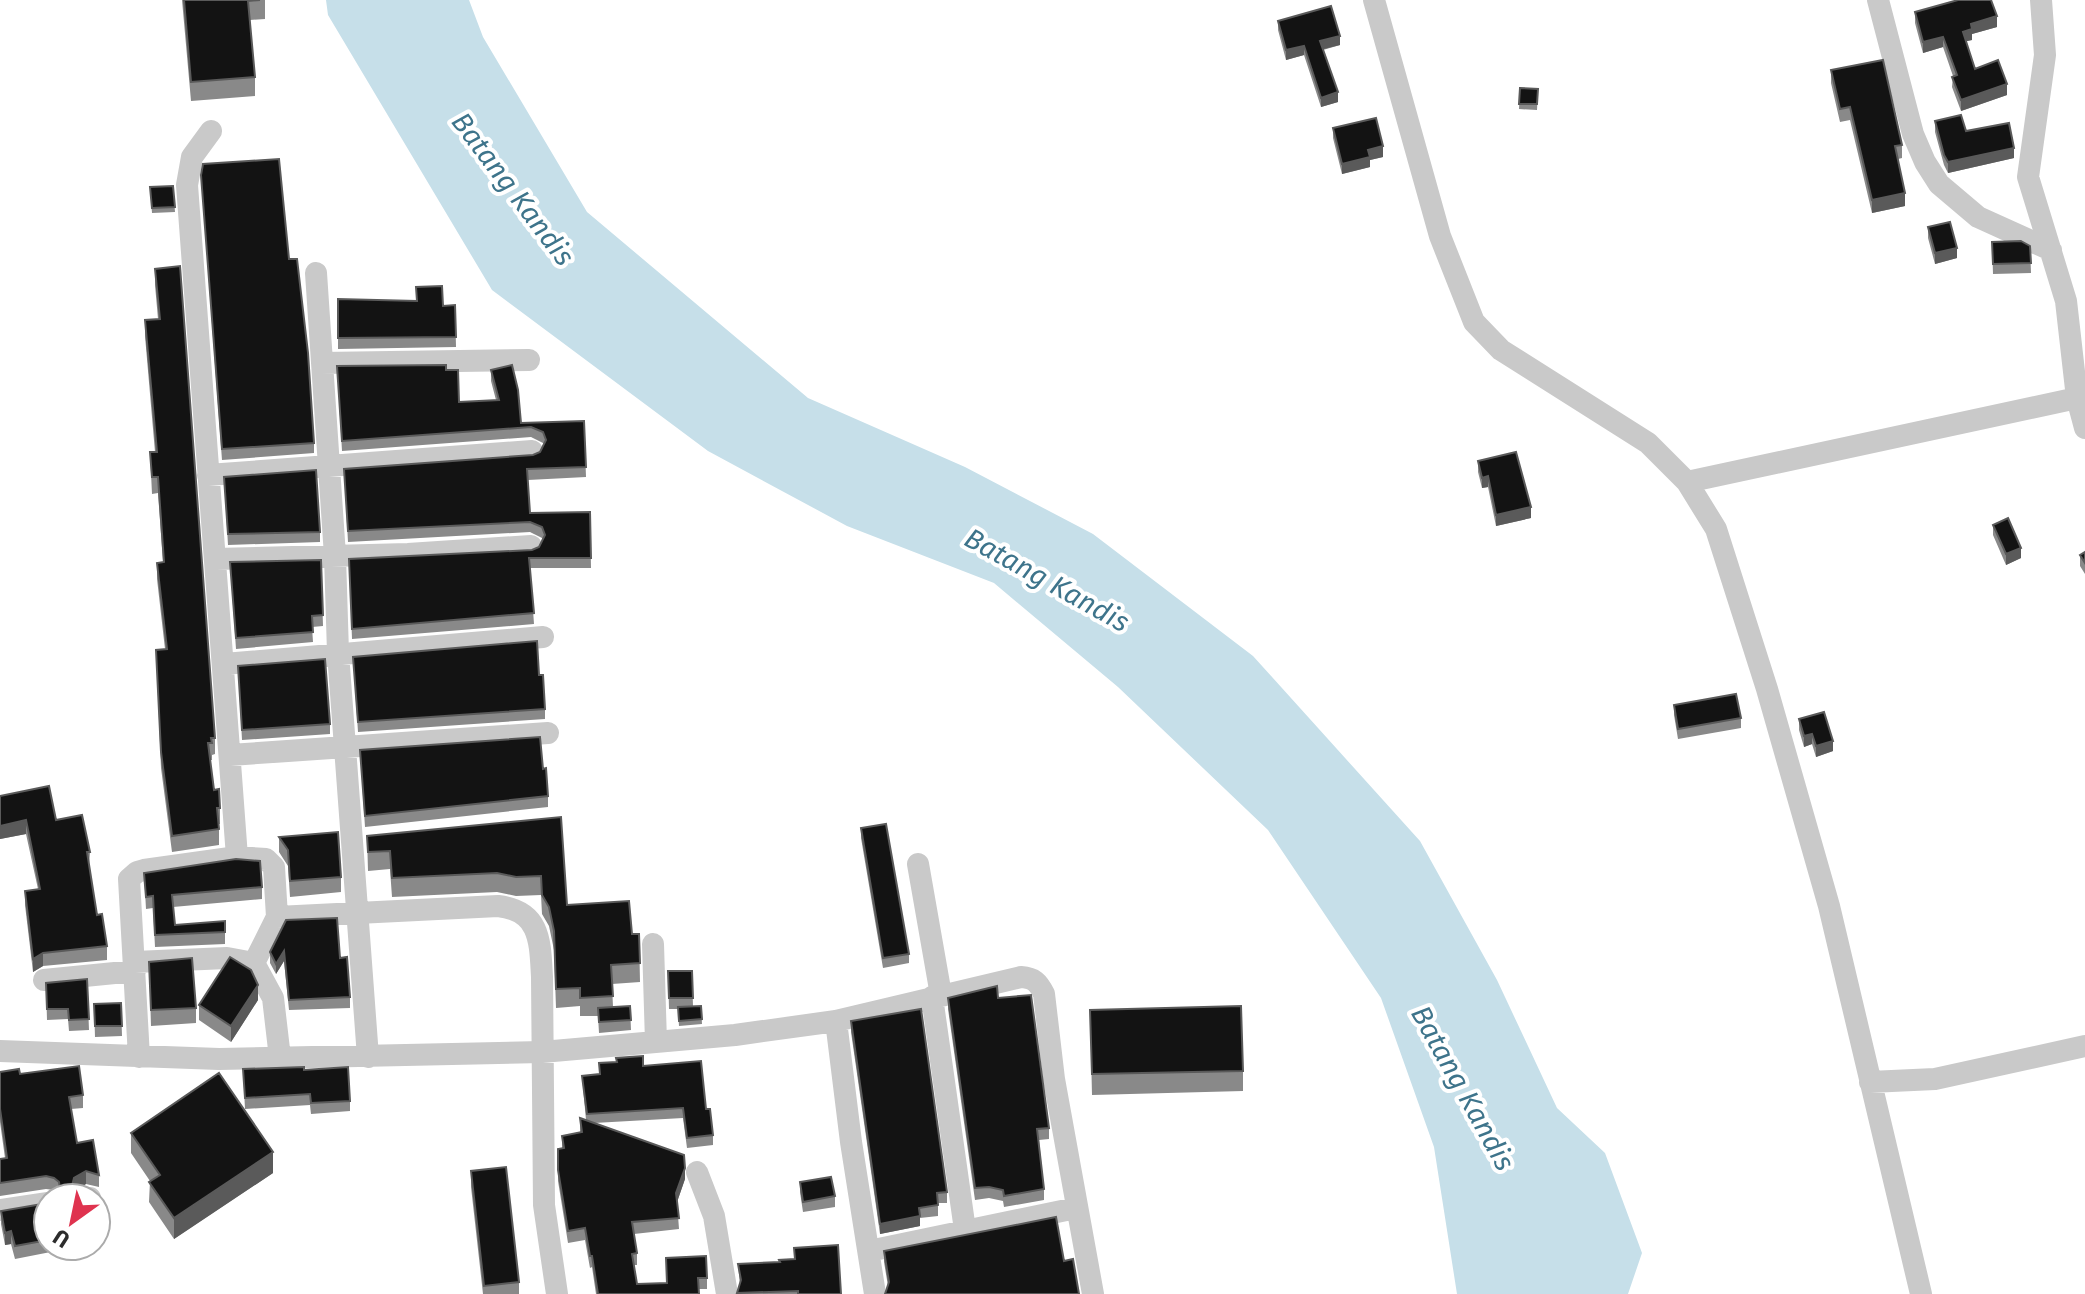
<svg xmlns="http://www.w3.org/2000/svg" width="2085" height="1294" font-family="'Fira Sans',sans-serif">
<style>
.water{fill:#c6dfe9}
.lines{fill:none;stroke-linecap:round;stroke-linejoin:round}
.minor{stroke:#c9c9c9;stroke-width:22}
.wall{fill:#898989}
.shaded-wall{fill:#5a5a5a}
.building{fill:#131313;stroke:#5a5a5a;stroke-width:2}
.labels{text-anchor:middle;dominant-baseline:central;stroke-width:8;stroke-linejoin:round;paint-order:stroke}
.water-label{font-size:28px;font-style:italic;fill:#3e748b;stroke:#fff}
</style>
<rect width="100%" height="100%" fill="#fff"/>
<!-- water -->
<path class="water" d="M326,0H469L483,37L587,212L808,398L965,467L1093,534L1253,656L1420,841L1497,980L1557,1108L1605,1153L1642,1253L1628,1294H1457L1434,1147L1381,998L1268,830L1118,687L994,583L847,526L708,451L492,290L328,15Z"/>
<g class="lines">
<!-- minor -->
<path class="minor" d="M1374,0L1440,236L1474,322L1501,350L1648,443L1687,482L1716,529L1767,689L1829,906L1921,1294
M1878,0L1913,134L1925,162L1939,184L1978,217L2051,250
M2041,0L2045,55L2028,177L2066,301L2077,398L2085,428
M211,131L192,157L187,185L237,857
M316,273L335,556L338,653L368,1057
M322,363L529,360
M208,475L532,451
M1687,482L2077,398
M216,559L408,554L531,546
M224,664L543,637
M230,755L548,733
M918,864L941,995
M277,917L498,906C541,911 540,942 542,977L544,1205L557,1294
M653,944L656,1042
M135,962L227,958L254,963
M44,980L135,971
M932,997L965,1230
M836,1021L851,1142L875,1294
M0,1051L219,1059L542,1052L735,1035L836,1021L1021,977C1034,978 1038,982 1044,994L1054,1079L1093,1294
M139,1057L129,879L137,872L144,870L237,857L266,859L274,867L277,917L254,963L273,998L280,1058
M1870,1082L1935,1079L2085,1046
M697,1172L714,1216L727,1294
M86,1198H90
M0,1210L48,1203
M869,1251L1076,1208"/>
</g>
<!-- wall -->
<path class="wall" d="M182,0H265V19L250,20L255,77V96L191,101Z
M1954,0H1991L1997,27L1972,34V40L1966,41L1975,69L2007,95L1961,111L1952,87L1953,76L1943,47L1923,53L1915,23V12L1955,2Z
M1278,21L1340,45L1323,50L1338,102L1321,107L1304,55L1286,60L1278,30Z
M1831,70L1902,145V158L1898,159L1905,206L1872,213L1850,120L1840,122L1831,83Z
M1520,88L1538,89L1537,110L1519,109Z
M1935,121L2014,158L1948,173L1944,165L1935,132Z
M1333,128L1383,157L1370,160V167L1342,174L1333,138Z
M201,175L289,259L314,443V453L222,460Z
M173,186L175,212L152,213L150,187Z
M1928,227L1957,258L1935,264L1928,238Z
M1992,242L2030,246L2031,273L1993,274Z
M155,269L215,738V754L212,755V760H210L214,790L220,808V824H219V845L172,852L161,768L156,650L165,649L157,579V563L163,562L158,493L152,494L150,452H155L145,336V320L158,319L155,285Z
M338,299L443,306L455,305L456,347L338,349Z
M337,366L446,370L459,402L496,400L491,381V370L521,423L584,421L586,477L528,480L530,513L590,512L591,568H530L534,624L352,639L349,559L532,550L539,547L543,540L542,538L530,532L348,542L344,469L533,455L540,452L544,445L543,443L531,437L342,451Z
M1478,461L1531,518L1496,526L1488,487L1482,488L1478,472Z
M224,477L320,532V542L228,545Z
M1993,525L2021,558L2006,565L1993,535Z
M2085,552V574L2080,566V555Z
M321,560L323,626L312,627L313,642L236,649L230,562Z
M353,657L539,675L545,709V719L358,732Z
M238,666L330,724V734L242,740Z
M1674,705L1741,718V728L1678,739L1674,715Z
M1799,719L1833,751L1816,757L1812,744L1804,747L1799,730Z
M360,750L543,769L548,796V807L365,827Z
M0,796L56,820L90,852L89,865L97,915L107,946V960L43,966L33,972L25,905V891L38,889L26,834L0,839Z
M561,817L567,905L632,934H639L640,982L612,984L613,1007L630,1006L631,1030L599,1033L598,1016H580V1006L556,1008L554,950L549,926L542,914L541,895L516,896L497,892L392,897L390,869L368,871L367,836Z
M861,828L909,954V963L883,968L861,838Z
M279,837L341,877V892L290,897L288,866L279,852Z
M144,873L262,887V899L173,907L175,925L225,921V944L155,947L153,908L146,909Z
M270,952L340,958L350,997V1008L289,1010L284,961L276,974L270,963Z
M149,962L196,1008V1023L151,1026Z
M668,971H692L693,1007L701,1006L702,1024L679,1026L678,1009H669Z
M87,979L89,1030L69,1031L68,1019L47,1020L46,983Z
M948,998H998L1049,1128V1139L1039,1140L1044,1189V1200L1004,1207L1003,1201L989,1198L975,1200L948,1009Z
M258,1000L231,1042L199,1020V1005Z
M121,1003L122,1036L95,1037L94,1004Z
M1090,1010L1243,1071V1091L1092,1095Z
M851,1021L947,1192V1203H938V1216L920,1218V1226L880,1234L851,1032Z
M599,1063L643,1066L706,1109L713,1135V1145L687,1148L683,1118L594,1123L685,1179L677,1202L679,1229L634,1234L637,1253V1265H634L637,1284L666,1283V1258L707,1278V1289H698L699,1294H596L592,1267L590,1268L585,1240L568,1243L558,1181V1149L562,1148V1136L580,1132V1118L586,1120L582,1076L599,1074Z
M243,1069L304,1070L350,1101V1111L311,1114L310,1105L245,1109Z
M0,1072L20,1074L83,1095V1108L71,1109L77,1143L99,1175V1187L86,1184L74,1190V1192L60,1197L59,1195L54,1190L46,1189L0,1196V1159L5,1158L0,1122Z
M131,1133L273,1173L174,1239L149,1202L150,1181L131,1153Z
M471,1171L519,1282V1294H483L471,1187Z
M800,1182L835,1196V1207L803,1212L800,1192Z
M48,1203V1246H71V1248L15,1259L11,1244L5,1245L1,1224V1211Z
M794,1248L841,1294H737L740,1285L738,1264L780,1262L794,1259Z
M884,1251L1064,1261L888,1286L884,1262Z"/>
<!-- shaded-wall -->
<path class="shaded-wall" d="M1997,16V27L1972,34V40L1963,42V32L1971,24Z
M1340,36V45L1320,50V41Z
M1943,37V47L1923,53V42Z
M1304,46V55L1286,60V50Z
M2007,84V95L1961,111V100Z
M1338,92V102L1321,107V98Z
M1383,146V157L1370,160V167L1342,174V164L1368,150Z
M2014,148V158L1948,173V162Z
M1905,193V206L1872,213V200Z
M1957,248V258L1935,264V253Z
M1488,476V487L1482,488V478Z
M1531,507V518L1496,526V515Z
M2021,548V558L2006,565V554Z
M1812,734V744L1804,747V736Z
M1833,741V751L1816,757V746Z
M26,820V834L0,839V826Z
M284,951V961L276,974V964Z
M43,953V966L33,972V959Z
M258,985V1000L231,1042V1026Z
M273,1152V1173L174,1239V1218Z
M685,1168V1179L676,1205V1193Z
M86,1171V1184L74,1190L72,1198V1186L74,1178Z
M920,1216V1226L880,1234V1224Z
M11,1231V1244L5,1245V1233Z"/>
<!-- building -->
<path class="building" d="M184,0H260L248,1L255,77L191,82Z
M1958,0H1991L1997,16L1971,24L1972,29L1963,32L1975,69L1998,60L2007,84L1961,100L1952,77L1957,75L1943,37L1923,42L1915,12Z
M1331,6L1340,36L1320,41L1338,92L1321,98L1304,46L1286,50L1278,21Z
M1883,60L1902,145L1895,146L1905,193L1872,200L1850,107L1840,109L1831,70Z
M1520,88L1538,89L1537,104H1519Z
M1961,115L1966,131L2009,123L2014,148L1948,162L1944,155L1935,121Z
M1376,118L1383,146L1368,150L1370,157L1342,164L1333,128Z
M279,159L289,259H297L308,353L314,443L222,449L201,175L203,164Z
M173,186L175,207L152,208L150,187Z
M1950,222L1957,248L1935,253L1928,227Z
M2021,241L2030,246L2031,263L1993,264L1992,242Z
M180,266L215,738H211L212,743H208L214,790L219,789L220,808H217L219,829L172,836L161,752L156,650L167,649L157,563L164,562L158,477H152L150,452H157L145,320L160,319L155,269Z
M442,286L443,306L455,305L456,337L338,338V299L417,301L416,287Z
M446,365V370H458L459,402L499,400L491,370L512,365L518,390L521,423L584,421L586,467L527,469L530,513L590,512L591,558H529L534,613L352,629L349,559L532,550L539,547L545,535L542,527L530,522L348,531L344,469L533,455L540,452L546,440L543,432L531,427L342,441L337,366Z
M1516,452L1531,507L1496,515L1488,476L1482,478L1478,461Z
M316,470L320,532L228,534L224,477Z
M2008,518L2021,548L2006,554L1993,525Z
M2085,552V563L2080,555Z
M321,560L323,615L312,616L313,632L236,638L230,562Z
M537,641L539,675H543L545,709L358,722L353,657Z
M325,659L330,724L242,730L238,666Z
M1736,694L1741,718L1678,729L1674,705Z
M1824,712L1833,741L1816,746L1812,734L1804,736L1799,719Z
M540,737L543,769L546,768L548,796L365,816L360,750Z
M49,786L56,820L82,815L90,852H87L97,915L102,914L107,946L43,953L33,959L25,891L40,889L26,820L0,826V796Z
M561,817L567,905L629,901L632,934H639L640,963L611,965L613,996L580,998V988L556,989L554,931L549,907L542,895L541,876L516,877L497,873L392,878L390,851L368,852L367,836Z
M886,824L909,954L883,958L861,828Z
M338,832L341,877L290,881L288,850L279,837Z
M236,859L260,861L262,887L172,895L175,925L225,921V932L155,935L153,896L146,897L144,873Z
M337,918L340,958L347,957L350,997L289,1000L284,951L276,964L270,952L286,920Z
M230,957L251,970L258,985L231,1026L199,1005Z
M192,958L196,1008L151,1010L149,962Z
M668,971H692L693,998H669Z
M87,979L89,1019L69,1020L68,1009H47L46,983Z
M997,986L998,998L1031,995L1049,1128L1037,1129L1044,1189L1004,1196L1003,1190L989,1187L975,1188L948,998Z
M121,1003L122,1026H95L94,1004Z
M630,1006L631,1020L599,1022L598,1008Z
M701,1006L702,1019L679,1021L678,1007Z
M1241,1006L1243,1071L1092,1074L1090,1010Z
M921,1009L947,1192L937,1193L938,1205L919,1208L920,1216L880,1224L851,1021Z
M643,1056V1066L701,1061L706,1109H710L713,1135L687,1138L683,1108L587,1114L582,1076L600,1074L599,1063L617,1062L616,1058Z
M79,1066L83,1095L69,1097L77,1143L93,1140L99,1175L86,1171L74,1178L72,1186L75,1198H59L61,1195L59,1182L54,1178L46,1176L0,1183V1159L7,1158L0,1109V1072L19,1069L20,1074Z
M304,1067V1070L348,1067L350,1101L311,1103L310,1094L245,1098L243,1069Z
M219,1073L273,1152L174,1218L149,1182L160,1175L131,1133Z
M580,1118L684,1155L685,1168L676,1193L679,1218L632,1222L637,1253L632,1254L637,1284L667,1283L666,1258L706,1256L707,1278H698L699,1294H598L592,1256H590L585,1228L568,1231L558,1170V1149L564,1148L562,1136L582,1132Z
M506,1167L519,1282L484,1286L471,1171Z
M831,1177L835,1196L803,1202L800,1182Z
M48,1203V1240L15,1246L11,1231L5,1233L1,1211Z
M1056,1217L1064,1261L1073,1259L1079,1294H885L889,1282L884,1251Z
M838,1245L841,1294H798V1291L737,1293L741,1280L738,1264L780,1262L779,1260L795,1259L794,1248Z"/>
<g class="labels">
<!-- water labels -->
<g class="water-label">
<text transform="translate(513 189) rotate(53)">Batang Kandis</text>
<text transform="translate(1047 580) rotate(29)">Batang Kandis</text>
<text transform="translate(1463 1088) rotate(61)">Batang Kandis</text>
</g>
</g>
<!-- north arrow -->
<g transform="translate(72 1222) rotate(213)"><circle r="38" fill="#ffffff" stroke="#ababab" stroke-width="2"/>
<path d="M0-6L14 30L0 20L-14 30Z" fill="#df334f"/>
<text y="-12" font-size="22" font-weight="bold" text-anchor="middle" fill="#2c2c2c">U</text>
</g>
</svg>
